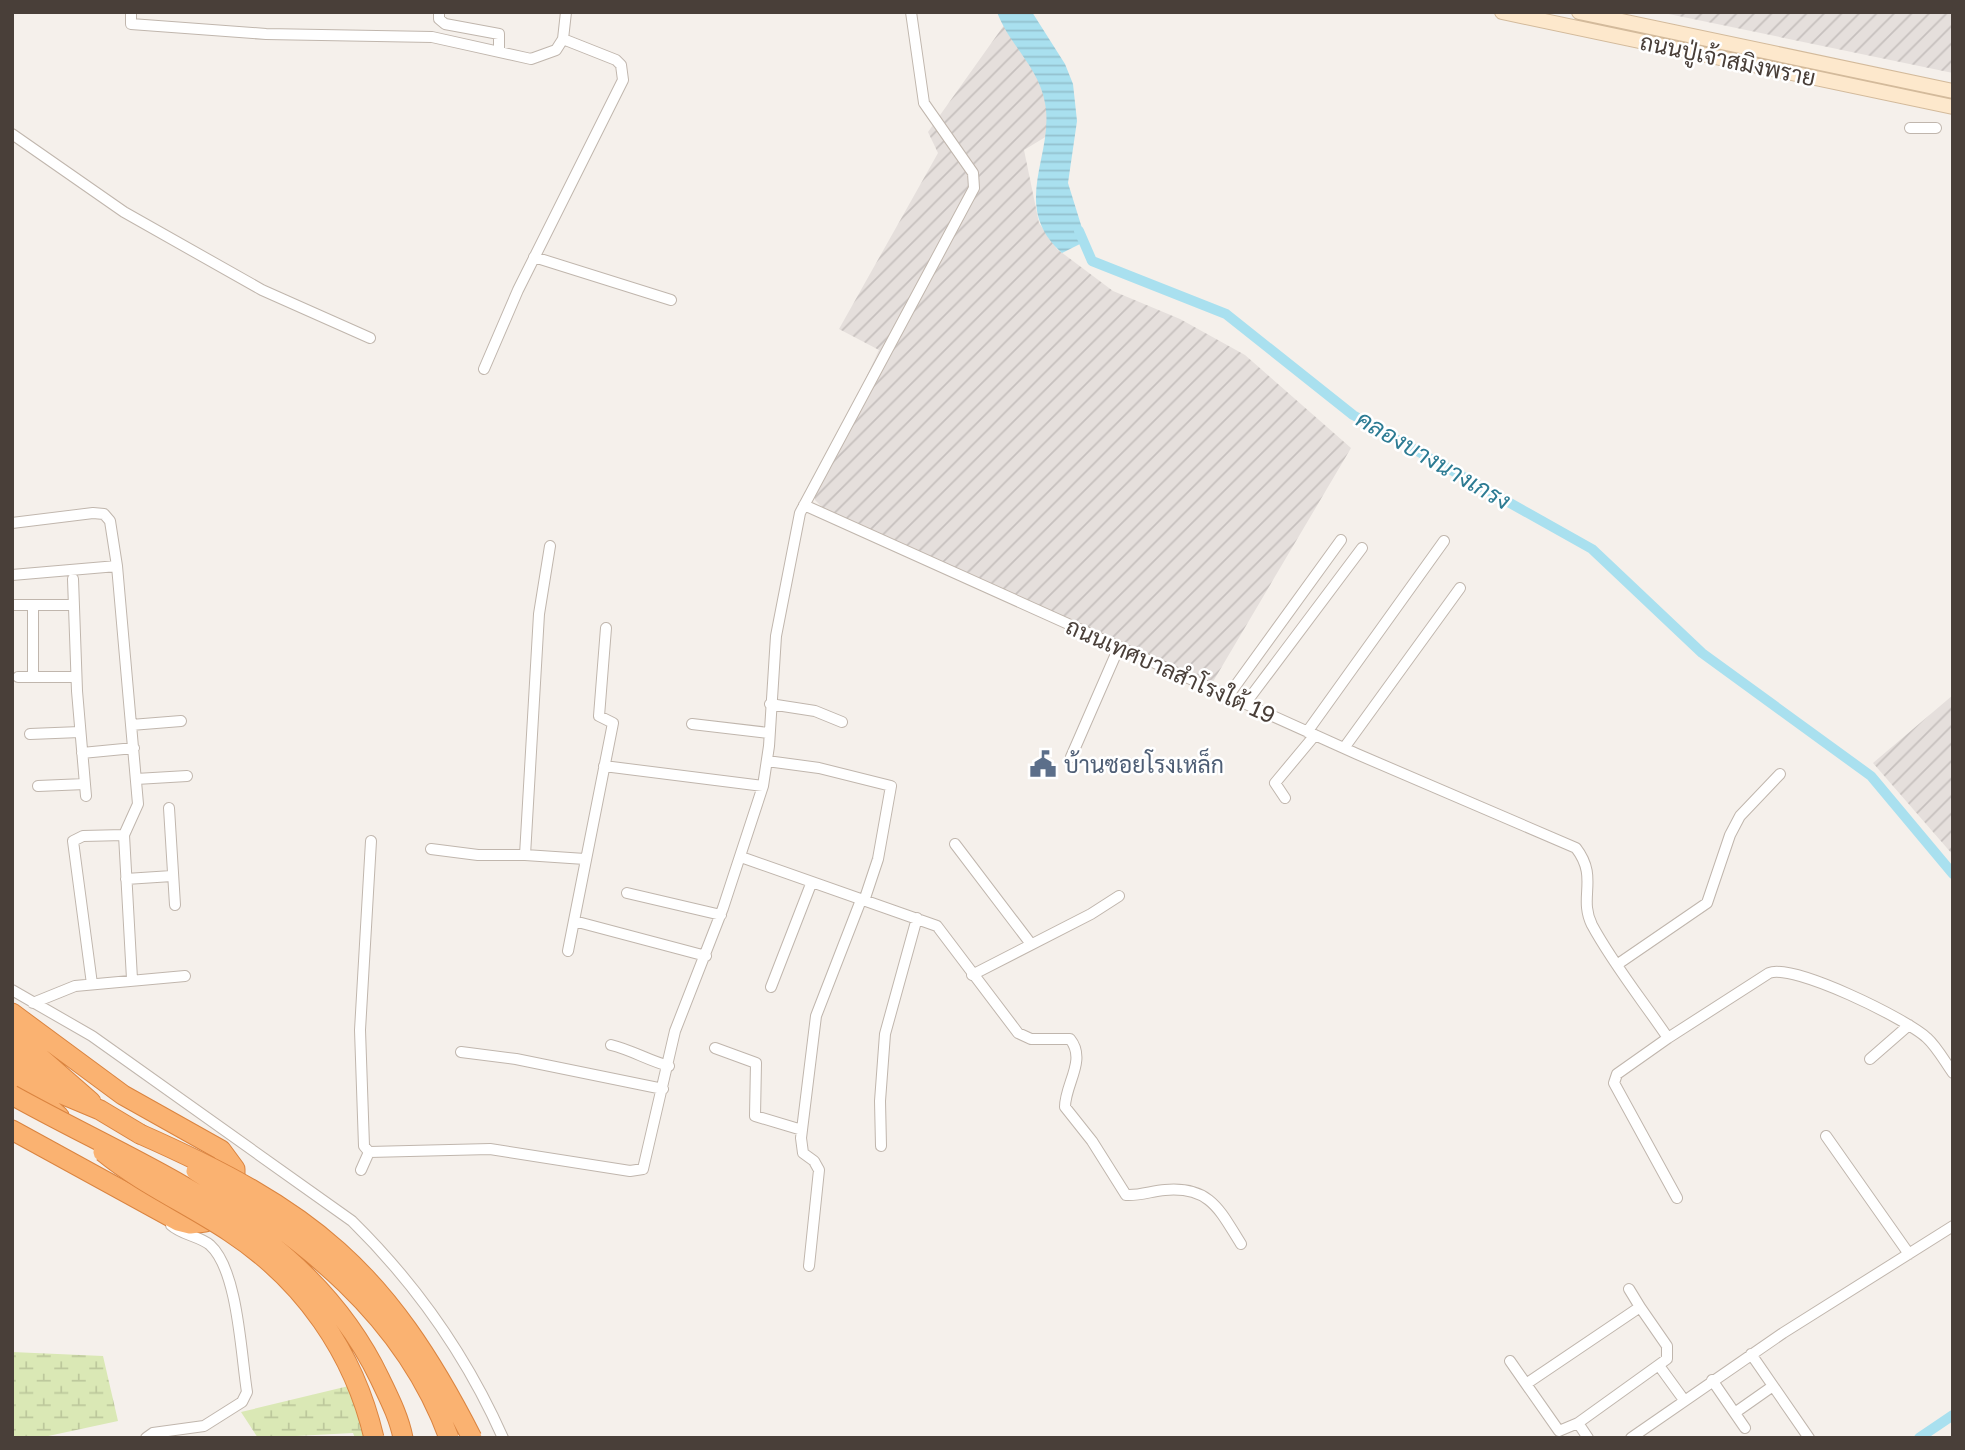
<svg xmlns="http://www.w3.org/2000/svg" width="1965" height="1450" font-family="'Golos Text',Sarabun,sans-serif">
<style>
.industrial{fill:url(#industrial-furrows)}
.wetland{fill:url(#wetland-marsh)}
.water{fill:url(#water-rules)}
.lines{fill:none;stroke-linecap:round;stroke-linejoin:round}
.canal{stroke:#a9e0ef;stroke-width:10}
.street-casing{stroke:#c0b6ad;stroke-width:12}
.secondary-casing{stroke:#d3ba9b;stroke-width:16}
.highway-casing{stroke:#da8440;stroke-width:21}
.street{stroke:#fff;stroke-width:10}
.secondary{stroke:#fde8cc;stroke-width:14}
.highway{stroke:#fab271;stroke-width:19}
.highway-bridge-casing{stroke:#da8440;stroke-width:21;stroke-linecap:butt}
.highway-bridge{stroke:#fab271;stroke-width:19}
.labels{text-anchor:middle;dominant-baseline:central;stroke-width:5;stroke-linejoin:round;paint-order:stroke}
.street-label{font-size:23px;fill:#493f39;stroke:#fff}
.service-label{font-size:23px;fill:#4e5e75;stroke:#fff;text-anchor:start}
.water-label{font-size:24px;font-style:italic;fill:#2c7b93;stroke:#fff}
</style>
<defs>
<pattern id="industrial-furrows" width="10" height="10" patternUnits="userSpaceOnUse" patternTransform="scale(1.75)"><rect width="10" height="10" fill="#e5dfdc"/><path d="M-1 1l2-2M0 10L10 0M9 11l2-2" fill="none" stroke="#c6c0be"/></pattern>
<pattern id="wetland-marsh" width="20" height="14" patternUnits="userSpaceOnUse" patternTransform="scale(1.75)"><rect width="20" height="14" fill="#dae8b5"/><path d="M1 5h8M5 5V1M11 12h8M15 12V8" fill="none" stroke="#bdc89c"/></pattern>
<pattern id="water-rules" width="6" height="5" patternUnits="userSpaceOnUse" patternTransform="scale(1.75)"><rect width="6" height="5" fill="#a9e0ef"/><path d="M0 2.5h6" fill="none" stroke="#93c1ce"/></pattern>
</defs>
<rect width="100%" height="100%" fill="#f5f0eb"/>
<!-- industrial -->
<path class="industrial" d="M1659,12H1953V73Z
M1007,21L1048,95L1052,133L1024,150L1039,223L1057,249L1113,291L1180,319L1245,355L1351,448L1211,685L826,511L815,500L813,491L879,350L839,329L938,153L928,132Z
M1953,695V855L1873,763Z"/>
<!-- wetland -->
<path class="wetland" d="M12,1352L103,1356L118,1421L39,1438H12Z
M357,1384L380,1438H355L353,1433L258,1438L241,1412Z"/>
<!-- water -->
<path class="water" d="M997,12H1032L1065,64L1073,84L1077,121L1068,183L1086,241L1062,253C1009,206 1055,155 1045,103C1039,67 1009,45 997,12Z"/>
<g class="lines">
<!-- canal -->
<path class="canal" d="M1079,231L1092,261L1226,314L1353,415L1592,549L1702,653L1871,776L1953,874
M1919,1438L1953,1415"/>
<defs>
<path id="street" d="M131,12V24L266,34L432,37L531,59L556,50L563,39L566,12
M439,12V19L445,24L499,34V52
M1910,128H1936
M12,134L124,212L262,290L370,338
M534,257L671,300
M484,369L518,290L623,80L621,65L616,60L563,39
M804,505L1357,754L1576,848C1599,878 1578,897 1592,925C1613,964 1643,1001 1668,1038L1769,973C1793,963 1907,1019 1927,1038C1937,1047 1945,1062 1953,1073
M12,523L93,513L104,514L110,521L117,566L138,804L124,835L132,979
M550,546L539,614L525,855L585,859
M12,575L117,566
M73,579L77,691L86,796
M12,605H74
M33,605V677
M18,677H76
M1228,696L1341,540
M770,704L815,711L842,722
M1245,704L1362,548
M692,724L769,733
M131,725L181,721
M1307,732L1444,541
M30,734L80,732
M1344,748L1460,588
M82,753L134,748
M1071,757L1119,647
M767,761L819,768L891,786L878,859L864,901
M604,766L763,786
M136,779L187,776
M38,786L85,784
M1285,798L1275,783L1315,735
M169,808L175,905
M371,841L360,1030L364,1146L369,1152L490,1149L630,1171L643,1169L675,1031L723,908L763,786L769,746L776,636L800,513L974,188L973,173L924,103L911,12
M955,844L1031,944
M431,849L478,855H525
M741,857L937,926L1018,1033L1031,1039H1070C1087,1060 1065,1084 1065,1107L1092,1141L1126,1195C1139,1196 1152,1191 1165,1190C1211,1186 1220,1211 1241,1244
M126,879L172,876
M627,893L721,915
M574,921L706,956
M568,951L613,723L599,716L606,628
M1618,964L1707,903L1730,835L1740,816L1780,774
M972,975L1091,914L1119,896
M92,984L73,841L83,836L124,835
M771,987L811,884
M12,990L92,1036L352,1221C415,1283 467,1357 503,1438
M33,1003L75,986L185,976
M1668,1038L1617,1074L1614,1083L1677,1198
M611,1045C632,1050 649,1061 669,1066
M715,1048L756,1063L755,1116L802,1130
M461,1052L516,1059L663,1089
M1870,1059L1909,1025
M1826,1136L1909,1254
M881,1146L880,1101L885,1034L917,918
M361,1170L369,1152
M809,1266L819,1170L814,1161L803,1153L801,1138L816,1016L861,900
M1629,1289L1640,1307
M1640,1307L1667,1346V1359L1578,1423L1559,1431L1526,1384Z
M1751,1354L1809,1438
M1510,1361L1526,1384
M1660,1367L1684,1400
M1712,1380L1745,1428
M1736,1412L1773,1386
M1578,1423L1588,1438
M146,1438L153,1433L204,1426L242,1402L247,1392C241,1355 238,1270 210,1245C199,1236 182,1235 171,1225
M1631,1438L1783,1333L1953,1226"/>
<path id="secondary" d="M1502,12L1953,107
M1579,12L1953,91"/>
<path id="highway" d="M12,1013L123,1095L221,1150L235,1169V1176L205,1222L190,1224L178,1221L12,1130
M12,1033L91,1102
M12,1055L57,1092L100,1110L140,1134
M12,1074L59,1116"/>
</defs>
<!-- street casing -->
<use href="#street" class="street-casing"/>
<!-- secondary casing -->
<use href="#secondary" class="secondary-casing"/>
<!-- highway casing -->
<use href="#highway" class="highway-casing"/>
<!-- street -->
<use href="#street" class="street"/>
<!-- secondary -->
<use href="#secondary" class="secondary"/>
<!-- highway -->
<use href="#highway" class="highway"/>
<defs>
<path id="highway-bridge" d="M12,1095C150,1172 307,1226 380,1379C389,1398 399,1417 403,1438
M140,1134C312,1210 385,1268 472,1438
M103,1152C142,1184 188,1204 230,1232C303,1280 354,1352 374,1438
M196,1171C303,1239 404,1314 449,1438"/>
</defs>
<!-- highway-bridge casing -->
<use href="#highway-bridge" class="highway-bridge-casing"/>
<!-- highway-bridge -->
<use href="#highway-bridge" class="highway-bridge"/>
</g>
<!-- icons -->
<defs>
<symbol id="civic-bare" viewBox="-9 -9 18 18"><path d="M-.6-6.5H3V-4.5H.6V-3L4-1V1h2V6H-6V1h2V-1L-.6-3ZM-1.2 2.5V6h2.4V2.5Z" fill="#5c6f8a" stroke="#fff" stroke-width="2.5" paint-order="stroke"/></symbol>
</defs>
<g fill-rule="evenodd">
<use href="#civic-bare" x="1024" y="745" width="38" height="38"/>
</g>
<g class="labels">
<!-- street labels -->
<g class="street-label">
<text transform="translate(1728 59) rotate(12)">ถนนปู่เจ้าสมิงพราย</text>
<text transform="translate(1171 670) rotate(24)">ถนนเทศบาลสำโรงใต้ 19</text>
</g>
<!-- service labels -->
<g class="service-label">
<text x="1064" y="764">บ้านซอยโรงเหล็ก</text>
</g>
<!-- water labels -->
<g class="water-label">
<text transform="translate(1434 459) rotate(30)">คลองบางนางเกรง</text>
</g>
</g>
<!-- border -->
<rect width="1965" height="1450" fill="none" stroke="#493f39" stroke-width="28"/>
</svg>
